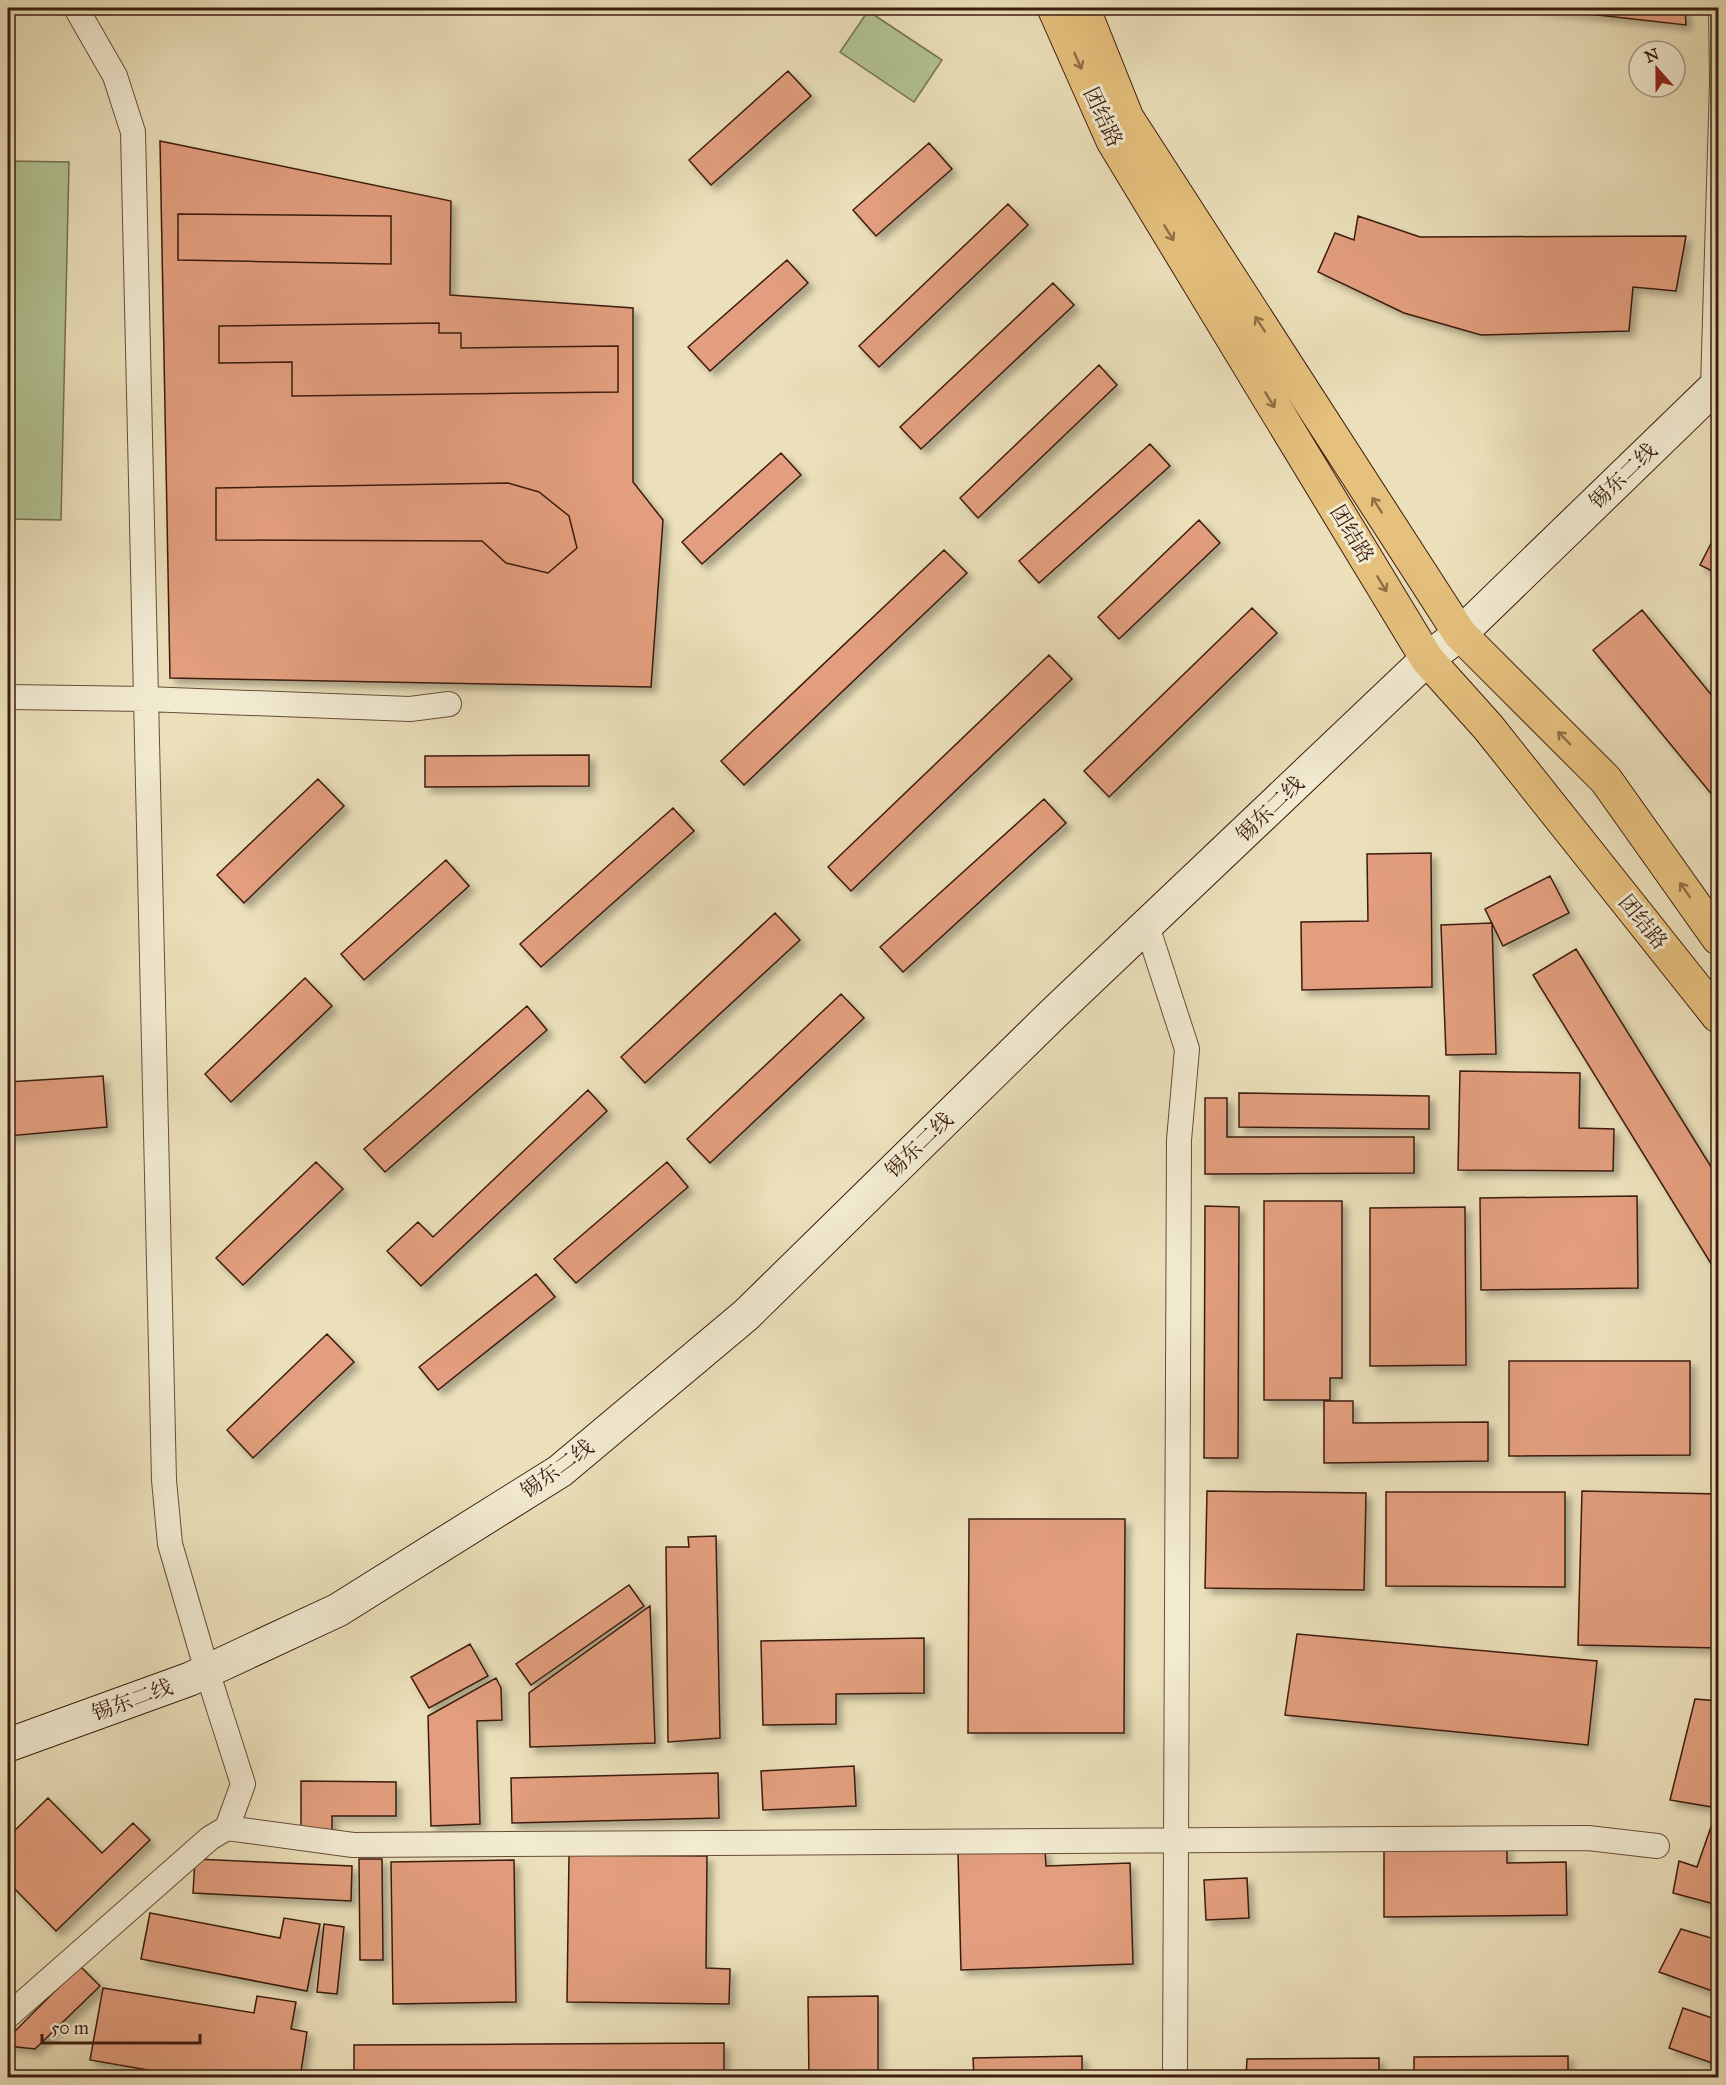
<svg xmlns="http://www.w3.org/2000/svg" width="1726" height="2085" font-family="'IM FELL Great Primer','Noto Serif SC',serif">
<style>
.green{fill:#b2c393;stroke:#777051;stroke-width:1.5}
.building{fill:#e29e7e;stroke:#3c1c0f;stroke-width:1.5;filter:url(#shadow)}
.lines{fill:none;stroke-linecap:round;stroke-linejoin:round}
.service-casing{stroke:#684d3a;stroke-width:14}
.minor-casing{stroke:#684d3a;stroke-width:26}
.secondary-casing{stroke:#3c1c0f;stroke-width:35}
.primary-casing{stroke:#3c1c0f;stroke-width:35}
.service{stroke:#f2ebd2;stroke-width:12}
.minor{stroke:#f2ebd2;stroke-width:24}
.secondary{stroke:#f2ebd2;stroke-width:33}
.primary{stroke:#e6c07d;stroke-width:33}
.oneway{stroke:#916e46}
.labels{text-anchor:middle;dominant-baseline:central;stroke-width:6;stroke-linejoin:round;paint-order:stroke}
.street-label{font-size:21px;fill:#3c1c0f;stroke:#f2ebd2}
</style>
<defs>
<filter id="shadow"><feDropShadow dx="5.5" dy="5.5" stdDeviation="3" flood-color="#0004"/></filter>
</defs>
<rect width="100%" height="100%" fill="#ebe0ba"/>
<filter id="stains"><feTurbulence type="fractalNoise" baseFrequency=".00333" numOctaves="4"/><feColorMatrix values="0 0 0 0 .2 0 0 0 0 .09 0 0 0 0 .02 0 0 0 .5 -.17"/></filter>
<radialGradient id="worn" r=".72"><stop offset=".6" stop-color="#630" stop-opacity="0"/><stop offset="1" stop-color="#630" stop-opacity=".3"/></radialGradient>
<!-- green -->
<path class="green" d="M868,11L942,60L914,102L840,52Z
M8,161L69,162L61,520L8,519Z"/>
<!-- building -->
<path class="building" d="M1535,8H1685L1686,25Z
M788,71L811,96L711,185L689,160Z
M160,141L451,201L450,295L633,308V482L663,520L651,687L170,678Z
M929,143L952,169L876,236L853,210Z
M1008,204L1028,225L879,367L859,346Z
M178,214L391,216V264L178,260Z
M1358,216L1420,237L1686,236L1676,291L1633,287L1629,331L1481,335L1404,313L1318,272L1335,233L1354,240Z
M787,260L808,283L710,371L688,347Z
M1053,283L1074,305L921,449L900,427Z
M439,323V333H461V348L618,346V392L292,396V362L219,363V326Z
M1099,365L1117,385L978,518L960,498Z
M1150,444L1170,466L1039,583L1019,561Z
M781,453L801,475L702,564L682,542Z
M508,483L539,492L569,516L577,548L548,573L506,563L482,541L216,540V488Z
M1199,520L1220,543L1119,639L1098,617Z
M1718,530V574L1700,565Z
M944,550L967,573L744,785L721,761Z
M1252,608L1277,633L1109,797L1084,771Z
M1642,610L1718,703V802L1593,650Z
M1049,655L1072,679L851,891L828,867Z
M589,755V786L425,787V756Z
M318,779L344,806L244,903L217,875Z
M1044,799L1066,823L903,972L880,947Z
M673,808L694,831L541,967L520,944Z
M1431,853L1432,987L1302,990L1301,922L1368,921L1367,854Z
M446,860L469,886L364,980L341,954Z
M1550,876L1569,913L1503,946L1485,909Z
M775,913L800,940L645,1083L621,1057Z
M1492,923L1496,1054L1446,1055L1441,925Z
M1576,949L1718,1178V1275L1533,975Z
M305,978L332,1006L231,1102L205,1074Z
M841,994L864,1018L710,1163L687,1139Z
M527,1006L547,1030L385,1172L364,1149Z
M1460,1071L1580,1073L1579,1128L1614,1129L1613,1171L1458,1170Z
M103,1076L107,1127L8,1136V1082Z
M588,1090L607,1111L421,1286L387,1251L418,1222L433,1237Z
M1239,1093L1429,1096V1129L1239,1127Z
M1205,1098H1227V1137H1414V1173L1205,1174Z
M316,1162L343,1189L243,1285L216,1258Z
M667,1162L688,1187L576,1283L554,1259Z
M1637,1196L1638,1288L1481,1290L1480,1198Z
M1264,1201H1342V1378H1330V1400H1264Z
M1205,1206L1239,1207L1238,1458H1204Z
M1465,1207L1466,1365L1370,1366V1208Z
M536,1274L555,1297L438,1390L419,1367Z
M327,1334L354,1362L253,1458L227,1430Z
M1509,1361H1690V1455L1509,1456Z
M1324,1401H1353V1423L1488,1422V1461L1324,1463Z
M1207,1491L1366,1493L1364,1590L1205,1588Z
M1582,1491L1718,1494V1648L1578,1645Z
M1386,1492H1565V1587L1386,1586Z
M969,1519H1125L1124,1733H968Z
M716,1536L720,1738L668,1742L666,1547H689L688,1537Z
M629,1585L644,1606L531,1685L516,1664Z
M650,1606L655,1743L530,1747L529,1693Z
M1297,1634L1597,1661L1588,1745L1285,1715Z
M924,1638V1693L836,1694V1724L763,1725L761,1641Z
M470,1644L488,1676L429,1708L411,1677Z
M496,1678L501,1688L502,1720L477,1721L480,1824L431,1826L428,1716Z
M1695,1699L1718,1701V1808L1670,1800Z
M854,1766L856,1806L763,1810L761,1771Z
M718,1773L719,1818L512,1823L511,1778Z
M301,1781L396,1782V1816H332V1830H301Z
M48,1798L102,1853L133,1823L150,1840L56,1931L8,1882V1837Z
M1711,1827L1718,1829V1905L1673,1893L1679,1861L1697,1867Z
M1507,1846V1863L1566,1862L1567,1915L1384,1917V1847Z
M1045,1850L1046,1866L1130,1863L1133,1964L961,1970L958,1853Z
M569,1855L707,1856L706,1968L730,1969L729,2004L567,2002Z
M195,1859L352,1866L351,1901L193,1893Z
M359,1859H382L383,1960H360Z
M514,1860L516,2002L393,2004L391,1862Z
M1247,1878L1249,1918L1206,1920L1204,1880Z
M150,1913L280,1938L284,1918L320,1924L307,1991L141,1959Z
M324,1924L344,1927L337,1994L317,1992Z
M1681,1929L1718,1940V1993L1659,1972Z
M80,1966L100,1986L35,2049L8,2046V2038Z
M103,1988L254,2013L257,1996L296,2002L291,2029L307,2032L300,2078H194L90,2060Z
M878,1996V2072H888V2078H809L808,1997Z
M1683,2008L1718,2020V2065L1669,2048Z
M724,2043V2078H354V2045Z
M1082,2056V2078H974L973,2058Z
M1568,2056V2078H1414V2057Z
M1379,2058V2078H1246L1247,2059Z"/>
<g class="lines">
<defs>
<path id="service" d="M1707,387L1716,82L1715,8"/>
<path id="minor" d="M76,8L115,76L133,132L164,1480L170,1544L207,1671L243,1784L227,1828
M8,697L146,699L410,709L449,704
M1147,926L1187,1049L1179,1140L1175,2078
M8,2016L210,1838L227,1828L353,1845L1588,1838L1657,1846"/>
<path id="secondary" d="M8,1745L190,1679L338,1610L560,1471L746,1315L1053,1014L1427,659L1460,634L1718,384"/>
<path id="primary" d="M1054,8L1113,141L1427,659L1488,727L1718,1016
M1083,8L1127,118L1460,634L1606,780L1718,938"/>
</defs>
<!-- service casing -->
<use href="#service" class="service-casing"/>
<!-- minor casing -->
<use href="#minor" class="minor-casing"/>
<!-- secondary casing -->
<use href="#secondary" class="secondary-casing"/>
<!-- primary casing -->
<use href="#primary" class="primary-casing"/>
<!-- service -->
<use href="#service" class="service"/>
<!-- minor -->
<use href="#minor" class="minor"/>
<!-- secondary -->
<use href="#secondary" class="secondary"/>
<!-- primary -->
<use href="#primary" class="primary"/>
</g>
<!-- one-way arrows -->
<defs><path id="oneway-shaft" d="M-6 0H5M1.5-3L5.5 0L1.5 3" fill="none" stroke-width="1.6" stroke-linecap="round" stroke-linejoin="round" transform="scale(1.5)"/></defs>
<g class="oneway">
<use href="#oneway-shaft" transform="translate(1078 61) rotate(66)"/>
<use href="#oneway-shaft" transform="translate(1169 233) rotate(59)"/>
<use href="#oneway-shaft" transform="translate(1260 324) rotate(-123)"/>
<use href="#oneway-shaft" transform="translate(1270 400) rotate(59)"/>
<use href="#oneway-shaft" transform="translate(1377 505) rotate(-123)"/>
<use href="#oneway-shaft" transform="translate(1382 584) rotate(59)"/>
<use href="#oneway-shaft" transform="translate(1564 738) rotate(-135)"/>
<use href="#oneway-shaft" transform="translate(1685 890) rotate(-125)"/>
</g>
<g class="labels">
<!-- street labels -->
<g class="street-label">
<text transform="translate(1103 117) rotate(65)">团结路</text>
<text transform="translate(1623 476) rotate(-44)">锡东二线</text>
<text transform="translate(1352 534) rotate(59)">团结路</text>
<text transform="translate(1270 809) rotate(-44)">锡东二线</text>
<text transform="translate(1643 922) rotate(51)">团结路</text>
<text transform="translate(919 1145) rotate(-44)">锡东二线</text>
<text transform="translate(557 1469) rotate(-36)">锡东二线</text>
<text transform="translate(132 1700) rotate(-20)">锡东二线</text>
</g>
</g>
<!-- margin -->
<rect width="1726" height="2085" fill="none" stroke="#ebe0ba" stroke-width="30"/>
<rect x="9" y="9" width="1708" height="2067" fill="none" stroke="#3c1c0f" stroke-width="3"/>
<rect x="15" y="15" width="1696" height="2055" fill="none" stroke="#3c1c0f" stroke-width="1.5"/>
<!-- north arrow -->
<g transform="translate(1657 69) rotate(339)"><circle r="28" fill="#f2ebd2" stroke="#a99884" stroke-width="1.5"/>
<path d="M0-4.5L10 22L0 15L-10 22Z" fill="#8f2418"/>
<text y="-9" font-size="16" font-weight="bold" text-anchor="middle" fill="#3c1c0f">N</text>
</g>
<!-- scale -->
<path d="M42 2034v9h158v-9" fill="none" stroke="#3c1c0f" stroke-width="3"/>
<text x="51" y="2034" font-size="18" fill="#3c1c0f" stroke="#f2ebd2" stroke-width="4.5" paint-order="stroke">50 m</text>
<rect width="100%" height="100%" filter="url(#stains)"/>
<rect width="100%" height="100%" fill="url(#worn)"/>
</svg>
